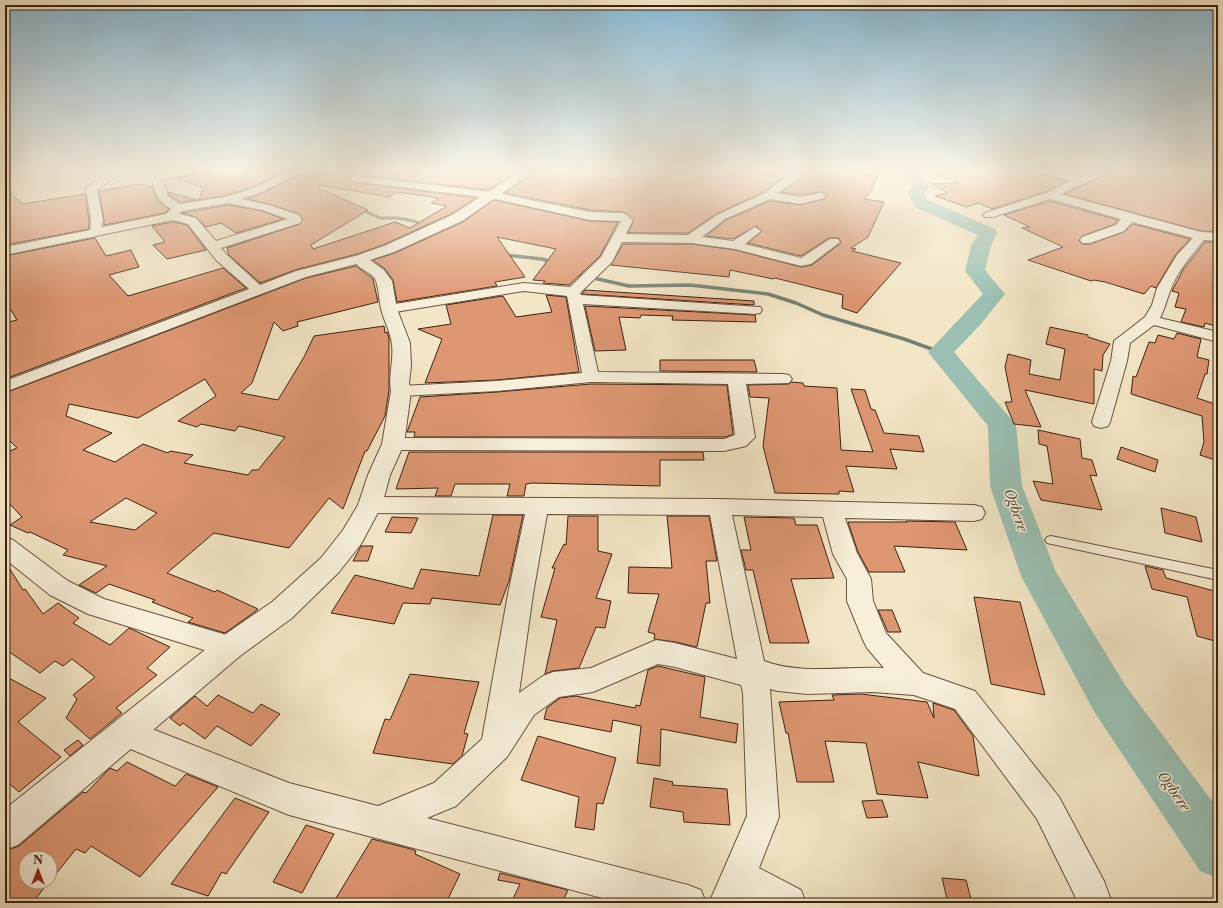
<svg xmlns="http://www.w3.org/2000/svg" width="1223" height="908" font-family="'Libre Caslon Text',serif">
<style>
.lines{fill:none;stroke-linecap:round;stroke-linejoin:round}
.stream-far1{stroke:#758072;stroke-width:3}
.stream{stroke:#758072;stroke-width:3.5}
.river{fill:#9bc0b3;fill-rule:evenodd}
.building{fill:#de9773;stroke:#3b2110;fill-rule:evenodd}
.service-casing{stroke:#69523e;stroke-width:2}
.minor-casing{stroke:#69523e;stroke-width:2}
.tertiary-casing{stroke:#69523e;stroke-width:2}
.service{fill:#f7efda;fill-rule:evenodd}
.minor{fill:#f7efda;fill-rule:evenodd}
.tertiary{fill:#f7efda;fill-rule:evenodd}
.labels{text-anchor:middle;dominant-baseline:central;stroke-width:3;stroke-linejoin:round;paint-order:stroke}
.water-label{font-size:14px;font-style:italic;fill:#585141;stroke:#f7efda}
</style>
<rect width="100%" height="100%" fill="#f3e6c6"/>
<filter id="stains"><feTurbulence type="fractalNoise" baseFrequency=".005" numOctaves="4"/><feColorMatrix values="0 0 0 0 .2 0 0 0 0 .09 0 0 0 0 .02 0 0 0 .5 -.17"/></filter>
<radialGradient id="worn" r=".72"><stop offset=".6" stop-color="#630" stop-opacity="0"/><stop offset="1" stop-color="#630" stop-opacity=".3"/></radialGradient>
<g class="lines">
<!-- stream-far1 -->
<path class="stream-far1" d="M360,209L380,218H397L414,221L432,229"/>
<!-- stream -->
<path class="stream" d="M505,255L542,259L554,263
M574,272L580,275L629,286L690,285L768,294L796,303L823,315L904,339L940,352"/>
<!-- river -->
<path class="river" d="M899,171H915L930,186L924,194L928,200L995,229L997,233L991,246L985,270L1005,294L981,324L954,352L1016,425L1022,486L1056,572L1125,685L1218,809V878L1200,871L1095,713L1021,576L990,486L988,426L928,352L983,294L965,271L971,246L978,235L916,208L907,193L913,186Z"/>
</g>
<!-- building -->
<path class="building" d="M194,171H285L253,187L225,196L199,200L203,188L178,178L192,174Z
M327,171H356L348,177L351,182L476,198L451,214L383,245L357,254L295,270L260,283L229,255L227,248L300,224L303,219L299,214L269,204L247,199L263,193L298,176H321ZM319,185L389,197L397,192L439,198L431,203L447,206L410,228L395,222L313,249L311,245L368,210L318,188Z
M371,171H500L516,173L488,190L366,176Z
M535,171H612L606,177L608,180H617L626,171H792L764,192L716,214L688,233H628L634,220L624,212L590,210L505,193Z
M806,171H861L868,175L878,173L871,191L864,199L884,202L868,237L851,248L856,249L852,251L901,263L857,313L842,308L843,295L775,278L773,279L730,270L729,277L611,265L623,244H691L735,250L801,267L812,265L841,243L839,238H829L801,256L748,243L762,231L756,226L733,239L706,236L726,220L770,201L800,205L825,199L827,195L820,192L800,195L781,192L795,183Z
M930,171H1039L1041,174L1067,181L1045,192L992,209L978,203L967,207L935,196L947,193L932,184L958,183Z
M1109,171H1218V212L1215,219H1217L1213,227L1218,228V232L1201,231L1064,194L1108,174Z
M141,184L152,187L159,201L169,209L165,213L104,225V220L99,191Z
M5,188L22,204L85,194L89,220V229L5,245V230L10,223L5,212Z
M168,192L198,200L180,202L169,195Z
M494,200L590,221L618,222L600,256L569,285L543,283L545,281L533,280L556,249L497,237L525,277L495,282L497,286L397,302L393,280L385,269L373,260L395,253L463,222Z
M1050,201L1118,220L1115,224L1082,236L1079,241L1082,244H1090L1124,232L1133,224L1190,239L1176,254L1156,288L1151,286L1144,294L1105,282L1094,280L1091,281L1028,260L1063,247L1022,228L1030,227L1004,215Z
M228,205L262,211L283,219L236,233L221,223L206,227L196,217L182,213Z
M173,222L187,225L206,250L167,259L153,245L165,242L152,226Z
M95,238L106,256L131,250L139,267L109,275L128,296L223,268L246,288L5,379V323L17,320L5,300V256Z
M1205,242H1218V316L1215,326L1205,323L1204,327L1181,322L1186,309L1175,307L1179,293L1172,291L1183,270Z
M356,266L373,279L378,302L297,322L298,326L283,331L274,322L252,383L241,393L278,400L304,357L314,336L384,326L385,333L387,332L389,338V390L385,416L367,451H365L343,509L329,498L289,548L214,533L167,573L215,592L217,590L258,609L256,611L225,633L188,622L193,618L152,602L155,600L109,584L96,593L79,585L107,566L63,555L68,550L30,532L28,533L10,525L22,517L5,499V453L17,448L5,436V393L306,278ZM205,379L216,396L178,421L197,427L201,424L235,431L239,426L285,437L258,470H252L248,475L184,463L193,455L170,451L168,453L143,444L115,462L83,450L112,433L66,416L69,404L138,418ZM126,498L157,513L135,530L90,522Z
M585,290L754,301V305L582,294Z
M546,295L566,297L579,372L497,380L425,383L442,339L418,329L451,324L446,305L503,296L516,317L552,312Z
M585,306L755,315L756,322L672,320L673,316L641,315L640,318L619,317L626,350L595,351Z
M1050,327L1088,335V337L1110,344L1103,355L1102,371L1094,369V404L1025,390L1041,427L1014,424L1005,402H1012L1005,367L1008,354L1031,360L1029,374L1060,380L1065,349L1046,344Z
M1177,333L1201,339L1197,357L1209,360L1207,374H1205L1197,398L1218,405V446L1214,444L1215,460L1200,455L1204,442L1202,416L1131,394L1133,376L1136,377L1149,342L1155,343L1158,335L1174,339Z
M660,360H754L757,372L660,371Z
M791,382L803,383L804,386L837,388L841,450L873,452L851,389L865,390L871,409L875,410L884,433L919,436L924,452L890,449L897,469L846,466L854,492L839,491V494L775,493L763,446L769,398L750,397L748,385L789,384Z
M591,384L727,385L733,434L726,437H414L415,432H407L420,397L497,392Z
M1038,430L1080,439L1082,458L1092,460L1097,476L1090,475L1102,510L1041,500L1033,481L1053,484L1047,446L1039,444Z
M1121,447L1158,460L1155,472L1117,459Z
M409,452H703L704,460H660V486L532,483L526,484L524,496H507L510,484H455L451,496H435L438,488L396,489Z
M1161,508L1196,517L1202,542L1165,533Z
M493,515H523L509,581L500,605L432,598L430,604L403,603L394,624L331,613L355,575L413,589L421,569L479,576Z
M568,516H598V551L612,554L596,598L611,601L605,628L596,627L579,668L553,671L545,674L557,620L541,617L555,568H552L564,544L566,545Z
M667,516H709L717,561H706L710,603H706L697,647L675,642L654,639L655,634L648,632L659,594L628,593L629,567L672,568Z
M392,517L418,518L411,533L385,532Z
M744,517L794,518L796,525H817L834,578L791,579L809,643H770L753,570H746L741,550H751Z
M906,521L955,522L967,550L894,546L905,572H869L858,552L848,522H907Z
M361,546H373L368,561H353Z
M5,561L23,590L25,589L43,614L58,603L79,618L73,623L110,645L129,628L170,647L147,668L157,675L116,708L122,713L90,739L66,718L77,699L73,695L95,677L72,659L63,666L55,661L40,673L5,649Z
M1145,566L1163,570L1166,578L1218,592V642L1197,636L1187,597L1152,589Z
M974,597L1020,602L1045,695L991,684Z
M878,610H892L901,632H888Z
M658,666L705,677L700,717L738,724L736,743L661,729L660,766L637,763L641,726L613,720L611,732L544,719L547,708L560,698L576,696L635,708L636,705L640,706L648,670Z
M410,674L479,682L464,733L468,734L462,756L453,764L373,753L385,719L390,720Z
M5,676L46,698L18,722L61,757L19,792L5,780Z
M861,694L927,702L934,718L933,703L954,710L973,736L979,776L918,762L928,798L877,794L866,743L825,741L834,782H797L788,733H786L779,702L834,700L832,695Z
M218,695L253,713L261,704L280,714L251,746L217,726L205,739L183,723L180,726L170,718L195,696L207,706Z
M538,736L616,758L603,804L597,803L594,830L575,827L579,797L521,780Z
M78,740L83,745L70,756L64,750Z
M127,762L175,786L186,774L218,787L140,877L91,846L85,853L76,849L50,881V858H26V882H49L32,903H5V851L19,846L83,792L86,793L110,768L117,771Z
M654,778L673,782L672,785L727,789L730,825L684,822L683,812L650,807Z
M235,798L269,812L226,874L222,872L208,896L171,884Z
M882,800L888,817L867,818L862,801Z
M306,825L334,834L302,893L273,882Z
M372,839L411,849L416,851L415,854L460,874L446,903H333Z
M500,873L568,890L562,903H511L520,884L498,880Z
M942,878L966,880L972,903H948Z"/>
<g class="lines">
<defs>
<path id="service" d="M1051,536L1218,570V580L1047,543L1045,540L1047,537Z"/>
<path id="minor" d="M115,171H129L113,178L97,190L103,220L102,227L166,214L171,209C158,202 155,193 152,180C161,169 180,170 193,171L192,173L169,178L163,181L168,196L180,204L225,197L254,188L288,171H326L321,174H298L262,192L241,199L269,205L299,215L302,220L300,223L221,248L226,254L260,285L296,271L363,254L368,255L370,258L368,261L306,277L5,392V381L249,289L216,260L188,224L173,220L5,255V247L90,230L91,220L86,189L105,174ZM228,203L262,210L288,219L216,241L196,218L179,214L182,211Z
M358,171H370L362,177L491,192L590,212L623,213L627,215L633,220L626,234L688,235L717,215L765,193L794,171H805L794,182L777,193L800,197L820,193L824,194L826,196L824,198L800,204L770,199L725,219L702,237L733,241L755,227L761,231L745,244L801,258L830,239H838L840,242L811,264L801,266L735,249L691,243L622,242L612,262L580,293L581,295L760,307L762,310L760,313L755,314L583,304L598,372L783,374L789,375L792,379L789,383L746,384L755,437L746,446L724,451L393,450L386,448L383,444L386,440L393,438L724,439L735,435L728,384L591,382L497,391L401,396L395,395L392,391L395,387L401,386L497,381L582,373L567,296L524,291L389,313L384,312L382,309L384,306L389,305L524,283L570,287L601,257L621,221L590,220L491,198L351,181L349,177Z
M614,171H625L616,179H608L607,177Z
M863,171H874L869,174Z
M1040,171H1055L1080,177L1095,171H1108L1107,173L1060,194L1201,232L1218,233V241L1204,240C1192,255 1178,270 1171,289C1167,299 1165,308 1160,318L1218,332V342L1154,325L1130,343L1127,361L1110,422L1108,426L1101,428L1094,426L1092,422L1111,361L1114,341L1145,317L1152,305L1157,288L1177,255L1193,238L1132,222L1124,231L1090,243H1082L1080,240L1082,237L1116,225L1121,219L1050,199L993,217H985L983,215L985,213L1046,193L1071,181L1041,173Z
M370,497L719,499L974,505L982,507L985,513L982,519L974,521L845,518L857,553L871,579L873,601L886,633L923,673L975,691L1059,797L1104,881L1112,903H1076L1075,896L1037,819L955,709L914,695L872,692L807,694L778,691L770,689L779,817L759,868L801,890L806,903H753L746,900L745,903H709L747,816L743,693L741,685L675,667L658,664L593,692L559,697L534,715L507,757L456,806L427,818L688,885L701,890L706,903H621L289,815L116,743L112,733L116,723L127,719L289,783L378,806L434,783L482,739L508,594L525,514L370,513L362,510L359,505L362,500ZM547,514L710,515L737,659L675,643L656,640L591,668L553,672L543,676L519,693L533,594ZM732,515L823,517L833,554L847,579V601L863,640L867,648L884,668C845,666 801,675 764,661Z
M5,537L13,540L68,581L104,599L230,636L239,639L243,647L239,655L230,658L88,614L50,595L5,559Z"/>
<path id="tertiary" d="M521,171H534L462,221L394,252L370,260L384,270L392,281L397,309L410,343L411,366L409,383L411,391L404,444L390,475L382,505L361,544L339,572L292,618L240,656L18,845L5,850V809L220,638L272,602L321,558L343,530L358,505L368,475L382,444L391,391C388,377 394,360 392,345C391,333 384,321 381,309C379,300 379,290 376,281C373,272 361,271 356,263L358,255L384,246L452,215Z"/>
</defs>
<!-- service casing -->
<use href="#service" class="service-casing"/>
<!-- minor casing -->
<use href="#minor" class="minor-casing"/>
<!-- tertiary casing -->
<use href="#tertiary" class="tertiary-casing"/>
<!-- service -->
<use href="#service" class="service"/>
<!-- minor -->
<use href="#minor" class="minor"/>
<!-- tertiary -->
<use href="#tertiary" class="tertiary"/>
</g>
<!-- sky -->
<linearGradient id="sky" x2="0" y2="1"><stop stop-color="#89b9d3"/><stop offset="0.57" stop-color="#faf4e5"/><stop offset="1" stop-color="#faf4e5" stop-opacity="0"/></linearGradient>
<rect width="1223" height="298" fill="url(#sky)"/>
<g class="labels">
<!-- water labels -->
<g class="water-label">
<text transform="translate(1016 510) rotate(71)">Ogbere</text>
<text transform="translate(1174 791) rotate(55)">Ogbere</text>
</g>
</g>
<!-- margin -->
<rect width="1223" height="908" fill="none" stroke="#f3e6c6" stroke-width="20"/>
<rect x="6" y="6" width="1211" height="896" fill="none" stroke="#3b2110" stroke-width="2"/>
<rect x="10" y="10" width="1203" height="888" fill="none" stroke="#3b2110"/>
<!-- north arrow -->
<g transform="translate(38 870)"><circle r="19" fill="#f7efda" stroke="#ac9d89"/>
<path d="M0-3L7 15L0 10L-7 15Z" fill="#8f2418"/>
<text y="-6" font-size="11" font-weight="bold" text-anchor="middle" fill="#3b2110">N</text>
</g>
<rect width="100%" height="100%" filter="url(#stains)"/>
<rect width="100%" height="100%" fill="url(#worn)"/>
</svg>
